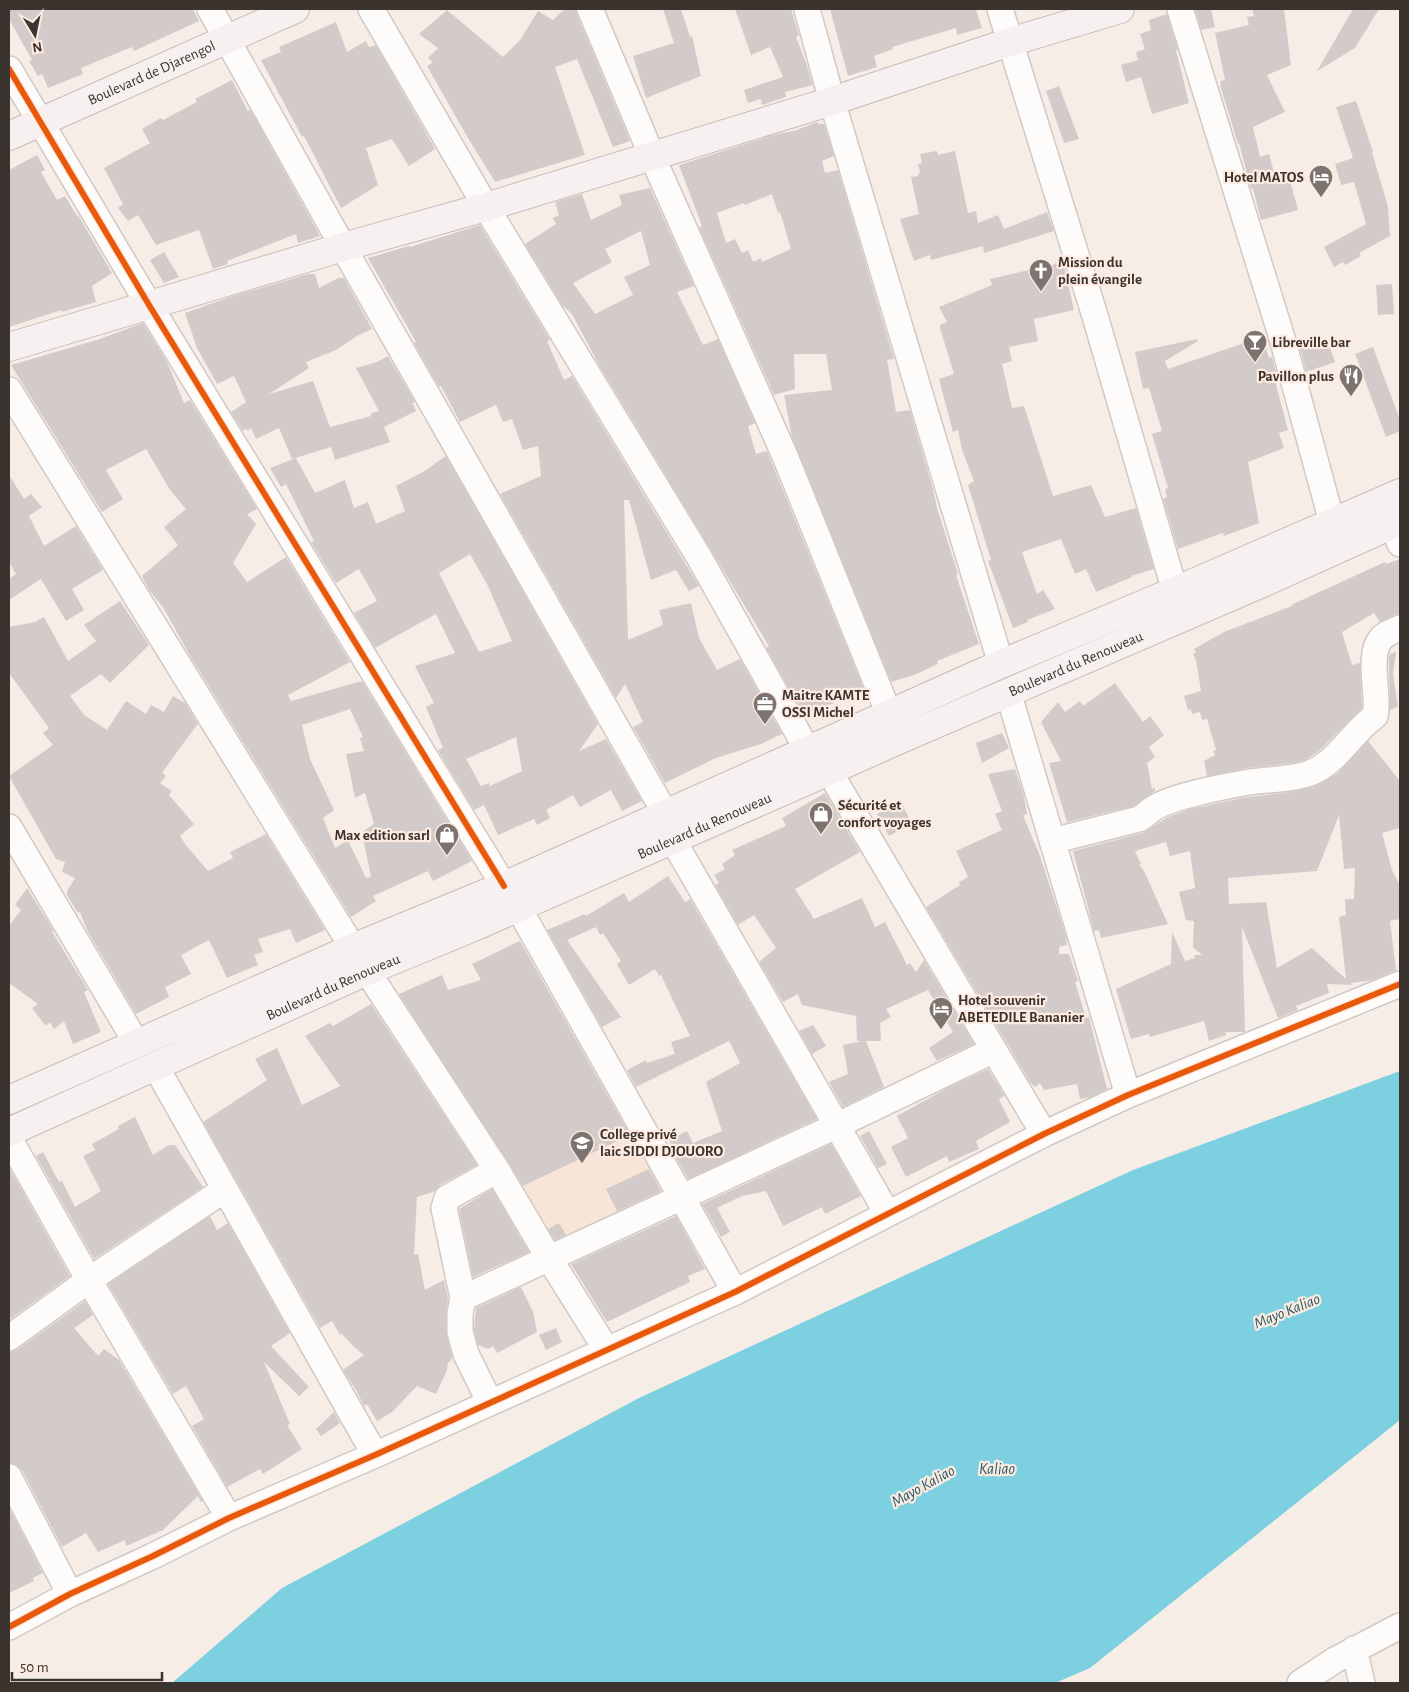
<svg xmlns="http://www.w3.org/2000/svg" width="1409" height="1692" font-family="'Alegreya Sans',sans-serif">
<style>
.built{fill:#f9e4d8}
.water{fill:#7cd0df}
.building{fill:#d3cbca;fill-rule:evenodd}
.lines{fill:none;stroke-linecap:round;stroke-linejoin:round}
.minor-casing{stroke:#d1c9c4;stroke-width:28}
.major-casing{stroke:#c9bab7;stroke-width:30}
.minor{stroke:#fefcfb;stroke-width:25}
.major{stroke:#f7f0f0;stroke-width:28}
.cycleway-casing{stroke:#fdebe1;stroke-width:9}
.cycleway{stroke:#e8590c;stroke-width:6}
.labels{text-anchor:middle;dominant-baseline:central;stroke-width:4.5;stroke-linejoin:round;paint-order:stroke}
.street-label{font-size:15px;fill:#3b332e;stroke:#fdebe1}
.poi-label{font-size:15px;font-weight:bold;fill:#3b332e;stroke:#fdebe1;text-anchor:start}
.water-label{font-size:16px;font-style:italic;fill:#265964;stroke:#fdebe1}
</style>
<rect width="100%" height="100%" fill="#f7ede7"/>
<!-- built -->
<path class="built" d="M610,1076L678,1197L556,1251L489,1136Z"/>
<!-- water -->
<path class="water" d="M1400,1071V1420L1090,1668L1055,1683H172L282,1588L639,1398L1133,1170Z"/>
<!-- building -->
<path class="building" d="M9,9H193L199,21L134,51L132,47L81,68L83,74L48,88L42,74L38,76L29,61L32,60L9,19Z
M564,9H576L577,15L630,141L613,147L577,59L555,67L585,155L495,182L465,133L427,66L433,62L428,58L438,48L419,34L447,10L503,57L520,40L538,11L553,20Z
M663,9H681L690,37L692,36L701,76L646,98L633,56L674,43Z
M735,9H791L799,35L796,37L806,63L813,85L785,92L786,97L762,105L761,99L748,103L744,90L783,77L770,47L751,55Z
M830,9H976L982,28L957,35L956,28L892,47L893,49L874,56L877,67L848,76Z
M1195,9H1211L1215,27L1201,30Z
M1252,9H1284L1291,65L1267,75L1285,112L1253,127L1260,157L1269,154L1277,183L1280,182L1281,184L1290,180L1298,210L1261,220L1253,189H1251L1239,143L1238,144L1220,85L1221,84L1220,81L1225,80L1215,33L1249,25L1247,17L1254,16Z
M1353,9H1379L1355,48L1317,71Z
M1167,14L1178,50H1176L1189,103L1152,114L1141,77L1126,82L1121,65L1138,60L1136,52L1145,49L1140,34L1151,30L1149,20Z
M336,22L347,52L366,41L369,47L376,45L435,149L409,166L392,139L366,148L378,185L341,208L304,136L302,137L261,60L281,52L279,47Z
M232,80L248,111L250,109L320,236L298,243L296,234L227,261L228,264L213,269L199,230L156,245L138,215L128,221L118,208L123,204L104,168L150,143L142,129L161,118L163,120L197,102L195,99Z
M1059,86L1079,139L1064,143L1046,91Z
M1356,101L1373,152H1372L1388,207L1390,236L1359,253L1361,256L1345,265L1343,262L1334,267L1324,247L1366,224L1354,182L1341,185L1335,164L1353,158L1336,107Z
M817,122L819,124H824L834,156L822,161L825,173L838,170L894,359L887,360L896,412L910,410L933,489L937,508L958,574L956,575L979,644L937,661L938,664L914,675L891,682L792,437L784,395L832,390L826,354H794L795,389L774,395L699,227L702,226L679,165L770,136L797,130ZM772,194L778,213L780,212L791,249L762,262L761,258L753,262L748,250L742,253L735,239L726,243L717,213L744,203L745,205Z
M937,151L938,155L955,151L968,213L976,211L978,223L998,215L1004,229L1047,212L1054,231L984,253L983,246L931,260L930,255L914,261L900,219L919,214L911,177L918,176V174L920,173L918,164L922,163L920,154Z
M37,155L45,170L41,172L57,200L65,196L77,216L78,215L112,273L92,286L96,302L62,312L61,310L9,327V170Z
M650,188L694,286L677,292L703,345L718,339L755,423L748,426L756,454L767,451L865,692L846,701L842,699L805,716L766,648L769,646L599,365L572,314L562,305L525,244L556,224L553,218L559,215L555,202L582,194L591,220L622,205L619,195ZM641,231L650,265L624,277L633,295L595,314L573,283L612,262L605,249Z
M480,225L550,340L547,341L564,380L572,376L699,586L689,591L676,570L651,580L629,500H624L628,640L663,625L659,610L691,603L699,638L717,670L740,659L782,734L761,744L716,758L665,783L633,727L643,722L625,684L616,698L500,494L541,476L538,446L523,450L512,419L503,422L496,405L460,422L441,386L439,387L414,343L416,342L368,258L409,246L410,247Z
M164,252L179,277L164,283L150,260Z
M1063,262L1074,310L1034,319L1038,341L1009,347L1012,361L1002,364L1012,408L1024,406L1053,496L1091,485L1105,517L1136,508L1154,569L1131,576L1132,577L1096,592L1086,569L1075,574L1061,539L1022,552L1037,594L1043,590L1055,609L1027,620L1028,622L1013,628L988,561L991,560L968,485L974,481L962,450L958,430L953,432L939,379L954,374L940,328V325L947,322L939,307L992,285L990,279Z
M308,274H315L319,288L338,278H344L372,329L357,336L336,350L306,362L309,368L269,394L313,381L330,427L371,416V413L379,411L356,368L377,362L388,356L415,402L410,405L413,404L416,411L384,427L390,442L335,460L331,447L292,459L279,428L256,439L251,428L247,431L246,428L243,431L231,412L246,402L234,376L217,384L197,348L185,313L230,297Z
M1392,284L1394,314L1378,315L1376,285Z
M143,323L167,362L184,403L190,400L257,509L247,514L256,524L233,563L247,582L286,557L350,662L288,695L291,701L362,681L472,861L433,881L428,871L373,896L376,901L351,917L189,654L163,607L149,590L142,576L178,545L164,527L186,509L170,490L146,449L106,470L123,499L102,512L11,365L100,339ZM350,709L363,737L360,738L364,751L346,754L355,798L365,793L374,824L362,832L371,877L366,878L348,840L335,848L323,818L334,810L310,759L302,725Z
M1197,339L1198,341L1165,361L1168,369L1256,339H1263L1269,358L1272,357L1278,379L1275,381L1288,430L1279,433L1284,448L1248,462L1259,523L1224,536L1223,533L1178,549L1163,499L1167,497L1165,489L1168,488L1152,434L1162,431L1149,388L1143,389L1135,352Z
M1327,339L1335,362L1306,372L1300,348Z
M1373,347L1400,420V431L1386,437L1355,354Z
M446,456L598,724L579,751L606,739L642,801L622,811L611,790L580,807L573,795L546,810L550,818L537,825L534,819L498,835L484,805L474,810L438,750L443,748L426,707L434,703L415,666L455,653L436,614L375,648L354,613L377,601L359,569L336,583L311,542L314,541L286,484L281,487L270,468L296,458L315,493L345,480L354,508L368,502L376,524L405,511L396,486L423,472ZM470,554L488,586L512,641L479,652L439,573ZM516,737L522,771L490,786L489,783L481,786L466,759Z
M9,475L24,499L31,494L42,507L29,516L44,546L76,526L103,570L72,589L84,610L66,621L41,579L9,600V579L16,574L9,562Z
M1400,559V614L1394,615L1380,622L1374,613L1342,632L1352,665L1360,663L1362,708L1319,751L1305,760L1293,763L1248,768L1207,776L1204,761L1215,755L1213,751L1216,750L1207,719L1202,720L1200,712L1192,714L1191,709L1188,710L1184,696L1201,691L1196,660L1193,654L1196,652L1194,649L1224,632L1292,606L1291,605L1385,562L1386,564Z
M120,601L149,645L110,683L101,674L70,696L84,715L107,730L126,701L146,714L151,705L164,712L173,696L185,703L198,724L182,745L162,773L166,776L160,783L172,791L169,795L194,824L180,836L185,844L208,871L233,858L230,852L266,834L325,930L296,943L290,929L258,939L263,952L254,955L258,965L227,978L209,940L181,955L191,974L165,987L169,997L136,1014L87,930L80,912L78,913L67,895V891L75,878L62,872L65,862L56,859L9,776L53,745L43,733L49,728L9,673V627L35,622L44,617L68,661L96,641L84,625Z
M1396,652L1393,674L1398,707L1390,710L1389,658L1390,654Z
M1115,683L1143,722L1150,716L1164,735L1149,747L1155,757L1147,763L1152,789L1155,788V791L1134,806L1067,822L1049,763L1061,761L1041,722L1058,702L1065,712L1080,701L1083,706Z
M1002,733L1009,748L982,763L976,743Z
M1368,741L1400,781V828L1382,833L1392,870L1400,886V919L1390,921L1396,970L1373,980L1351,983L1352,985L1327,984L1329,993L1296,1006L1298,1010L1278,1018L1242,927L1245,1032H1225L1226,1035L1209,1041L1204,1021L1150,1037L1149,1034L1131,1039L1116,989L1171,964L1172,932L1185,961L1195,958L1194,955H1202L1193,947L1194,921L1186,920L1179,892L1195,888L1190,851L1170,856L1166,842L1135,851L1141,864H1139L1144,871L1168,924L1101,938L1099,930L1094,931L1073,851L1143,833L1168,817L1190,809L1242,798L1290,792L1314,787L1338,773ZM1339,815L1344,869L1355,868L1354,899H1345L1346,915L1339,917L1346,979L1312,948L1277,968L1266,902L1229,904L1228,878L1317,871Z
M1015,769L1023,792L1027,814L1023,815L1040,856L1066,936L1067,945L1059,947V954H1069L1078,981L1075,982L1086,1018L1089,1017L1107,1089L1091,1097L1080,1099L1077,1084L1044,1090L1040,1083L1035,1087L1030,1082L926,907L960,885L959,882L968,877L956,851L1002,830L995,814L1002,811L988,774Z
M825,793L860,852L795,889L814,919L862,898L875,927L885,922L907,965L910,963L916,972L924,960L974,1044L937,1061L929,1048L953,1032L928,990L886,1009L891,1017L880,1023L881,1041H866L884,1087L843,1107L829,1082L848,1074L843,1045L862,1041H857L856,1016L802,1005L798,994L783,1002L759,962L776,948L754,915L738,925L715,885L719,883L714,875L725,869L722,864L735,855L732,850L786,826L782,818Z
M901,802L912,824L889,836L877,814Z
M668,876L685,902L690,899L817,1119L688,1179L675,1156H677L669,1140L687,1131L693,1143L722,1131L706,1082L740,1063L729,1041L636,1087L627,1070L646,1060L647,1063L675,1054L671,1042L690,1036L661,975L659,976L655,969L629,985L617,964L621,961L603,933L600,935L596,927L567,940L621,1017L602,1027L547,930L585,914L586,916L624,893L629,902Z
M27,888L55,933L51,930L88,990L84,992L101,1032L73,1044L64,1021L54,1029L50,1022L46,1026L32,1008L38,1004L9,983V926L21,910L15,905Z
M520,941L630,1135L523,1186L399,994L442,975L448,990L481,980L472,964Z
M371,1004L477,1165L440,1185L436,1191L417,1197L414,1255L418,1254L425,1290L444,1280L448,1298L446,1314V1332L452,1357L450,1362H448L447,1370L436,1394L417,1386L392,1412L377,1421L367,1404L364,1406L356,1390L343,1370L364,1355L355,1348L342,1334L340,1335L332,1321L320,1328L203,1122L267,1080L255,1059L277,1048L302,1105L340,1086L305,1036L330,1023L333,1026Z
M813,1025L826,1046L812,1054L799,1031Z
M988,1069L1005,1096L999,1099L1010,1122L976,1141L979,1149L949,1162L947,1156L906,1177L891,1147L908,1138L897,1116L949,1087Z
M135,1117L153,1155L169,1145H175L203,1187L94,1259L36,1156L43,1152L59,1182L62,1181L75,1207L101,1191L83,1156L95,1150L92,1144L119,1129L118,1126Z
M869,1131L887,1164L878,1168L860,1136Z
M831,1144L861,1196L825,1214L822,1207L783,1226L766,1191L742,1196L717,1208L730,1232L721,1237L702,1204Z
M10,1169L70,1276L9,1320V1170Z
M649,1169L661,1191L617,1211L606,1189Z
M492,1189L529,1252L473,1277L459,1209Z
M210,1216L217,1230L228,1223L290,1333L271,1346L309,1387L299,1396L264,1362L290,1424L287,1425L302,1449L263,1474L260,1469L227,1487L192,1426L204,1419L186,1386L173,1394L108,1284Z
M676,1216L705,1269L688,1276L690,1282L607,1322L571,1264Z
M559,1223L566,1235L555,1240L548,1229Z
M521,1287L533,1312L537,1332L497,1353L493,1346L488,1349L478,1345L474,1330L476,1308Z
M85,1301L93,1315L74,1328L98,1356L104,1349L119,1360L203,1501L201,1502L198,1496L163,1530L126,1546L125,1540L98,1552L86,1533L62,1547L22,1470L16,1465L9,1463V1352L17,1350Z
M556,1328L562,1342L546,1350L539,1335Z
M334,1412L340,1423L321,1436L316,1429Z
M9,1508L43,1573L33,1578L34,1581L9,1593Z"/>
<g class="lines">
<defs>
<path id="minor" d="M210,9L343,247L665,813
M371,9L486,207L699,557L808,751
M590,9L652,156L785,456L889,714
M807,9L832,101L1001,664
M1000,9L1095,316L1175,591
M1180,9L1282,338L1332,522
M9,69L149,305L504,886
M9,390L353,948
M1393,525L1400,544
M1008,692L1128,1095
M829,771L994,1050L1044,1134
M9,827L137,1044
M673,840L887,1213
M1052,841L1139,819C1145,816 1149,811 1154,808C1173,796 1226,786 1250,782C1269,779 1291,780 1310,773C1337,763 1352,732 1375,716C1380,697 1367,657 1380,640C1384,634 1393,631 1400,628
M518,907L735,1292
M367,971L497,1170L549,1258L606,1349
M156,1067L375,1455
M9,1138L89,1280L229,1518
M463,1298L836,1126L994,1050
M9,1338L89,1280L224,1190
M490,1403L466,1354L460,1332V1314L463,1298L444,1208L447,1198L497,1170
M9,1477L70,1594
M9,1627L70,1594L153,1556L229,1518L375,1455L735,1292L1044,1134L1128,1095L1400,984
M1354,1649L1362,1683
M1300,1683L1335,1660L1400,1626"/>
<g id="major">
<path id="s1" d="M9,136L295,9"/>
<path d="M9,347L343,247L486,207L832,101L1010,42L1120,9"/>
<path d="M9,1100L353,948L504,886L1001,664L1175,591L1400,493"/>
<path id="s2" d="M9,1132L367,971L476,926L829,771L896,741L1258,585L1400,521"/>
</g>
</defs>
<!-- minor casing -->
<use href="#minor" class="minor-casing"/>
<!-- major casing -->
<use href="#major" class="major-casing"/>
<!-- minor -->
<use href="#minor" class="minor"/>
<!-- major -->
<use href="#major" class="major"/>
<defs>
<path id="cycleway" d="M9,69L149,305L504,886
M9,1627L70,1594L153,1556L229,1518L375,1455L735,1292L1044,1134L1128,1095L1400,984"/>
</defs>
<!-- cycleway casing -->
<use href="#cycleway" class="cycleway-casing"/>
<!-- cycleway -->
<use href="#cycleway" class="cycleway"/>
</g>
<!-- icons -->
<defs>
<symbol id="hotel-pin" viewBox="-11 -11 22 30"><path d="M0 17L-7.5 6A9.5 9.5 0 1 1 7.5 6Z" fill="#7d746f" stroke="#fdebe1"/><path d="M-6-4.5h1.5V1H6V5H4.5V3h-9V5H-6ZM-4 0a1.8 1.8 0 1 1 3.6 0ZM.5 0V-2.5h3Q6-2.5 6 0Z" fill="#fff"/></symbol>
<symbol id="church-pin" viewBox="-11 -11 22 30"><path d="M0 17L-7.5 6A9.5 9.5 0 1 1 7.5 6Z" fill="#7d746f" stroke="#fdebe1"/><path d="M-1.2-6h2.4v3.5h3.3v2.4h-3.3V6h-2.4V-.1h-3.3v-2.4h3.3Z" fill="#fff"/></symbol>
<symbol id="bar-pin" viewBox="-11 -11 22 30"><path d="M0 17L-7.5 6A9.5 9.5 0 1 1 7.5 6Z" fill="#7d746f" stroke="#fdebe1"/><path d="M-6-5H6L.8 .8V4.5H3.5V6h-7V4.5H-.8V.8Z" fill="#fff"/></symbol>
<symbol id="restaurant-pin" viewBox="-11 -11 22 30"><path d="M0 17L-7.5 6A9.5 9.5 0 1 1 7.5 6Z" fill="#7d746f" stroke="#fdebe1"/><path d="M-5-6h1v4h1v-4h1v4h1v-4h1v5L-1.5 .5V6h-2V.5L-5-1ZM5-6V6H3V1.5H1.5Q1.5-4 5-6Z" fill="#fff"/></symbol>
<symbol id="office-pin" viewBox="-11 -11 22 30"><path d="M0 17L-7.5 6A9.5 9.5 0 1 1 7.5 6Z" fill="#7d746f" stroke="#fdebe1"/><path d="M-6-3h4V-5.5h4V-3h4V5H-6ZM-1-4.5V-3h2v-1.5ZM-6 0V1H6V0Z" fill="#fff"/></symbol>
<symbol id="shop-pin" viewBox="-11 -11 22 30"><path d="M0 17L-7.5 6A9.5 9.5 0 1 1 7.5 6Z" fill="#7d746f" stroke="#fdebe1"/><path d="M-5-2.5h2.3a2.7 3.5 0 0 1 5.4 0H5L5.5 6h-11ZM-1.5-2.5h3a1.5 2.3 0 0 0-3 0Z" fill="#fff"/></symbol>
<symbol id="school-pin" viewBox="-11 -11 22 30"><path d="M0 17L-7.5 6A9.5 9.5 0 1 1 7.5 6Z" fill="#7d746f" stroke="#fdebe1"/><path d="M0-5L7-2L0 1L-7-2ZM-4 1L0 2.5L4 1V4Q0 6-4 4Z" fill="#fff"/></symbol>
</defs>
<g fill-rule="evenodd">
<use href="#hotel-pin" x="1307" y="163" width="28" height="38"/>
<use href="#church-pin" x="1027" y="257" width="28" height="38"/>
<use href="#bar-pin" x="1241" y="328" width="28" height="38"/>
<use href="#restaurant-pin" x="1337" y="362" width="28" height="38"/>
<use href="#office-pin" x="751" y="690" width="28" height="38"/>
<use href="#shop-pin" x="807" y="800" width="28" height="38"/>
<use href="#shop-pin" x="433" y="821" width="28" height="38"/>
<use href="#hotel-pin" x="927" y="995" width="28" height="38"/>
<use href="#school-pin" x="568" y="1129" width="28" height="38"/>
</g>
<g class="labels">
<!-- street labels -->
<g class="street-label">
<text stroke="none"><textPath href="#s1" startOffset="156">Boulevard de Djarengol</textPath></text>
<text stroke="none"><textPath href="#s2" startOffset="1165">Boulevard du Renouveau</textPath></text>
<text stroke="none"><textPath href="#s2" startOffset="760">Boulevard du Renouveau</textPath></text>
<text stroke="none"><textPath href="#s2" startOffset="355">Boulevard du Renouveau</textPath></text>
</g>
<!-- poi labels -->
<g class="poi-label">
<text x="1304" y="177" text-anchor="end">Hotel MATOS</text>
<text x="1058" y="262">Mission du<tspan x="1058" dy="17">plein évangile</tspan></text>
<text x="1272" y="342">Libreville bar</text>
<text x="1334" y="376" text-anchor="end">Pavillon plus</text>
<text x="782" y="695">Maitre KAMTE<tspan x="782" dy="17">OSSI Michel</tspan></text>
<text x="838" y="805">Sécurité et<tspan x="838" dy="17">confort voyages</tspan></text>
<text x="430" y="835" text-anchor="end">Max edition sarl</text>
<text x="958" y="1000">Hotel souvenir<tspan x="958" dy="17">ABETEDILE Bananier</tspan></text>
<text x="600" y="1134">College privé<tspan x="600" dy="17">laic SIDDI DJOUORO</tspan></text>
</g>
<!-- water labels -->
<g class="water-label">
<text transform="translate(1287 1311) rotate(-22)">Mayo Kaliao</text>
<text x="997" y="1469">Kaliao</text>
<text transform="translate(923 1486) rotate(-29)">Mayo Kaliao</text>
</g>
</g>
<!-- border -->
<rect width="1409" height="1692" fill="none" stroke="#3b332e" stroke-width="20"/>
<!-- north arrow -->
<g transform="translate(35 35) rotate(170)" stroke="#fdebe1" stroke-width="4" paint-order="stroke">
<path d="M0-4L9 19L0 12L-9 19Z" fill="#3b332e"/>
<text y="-8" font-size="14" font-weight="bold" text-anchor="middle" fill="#3b332e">N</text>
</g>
<!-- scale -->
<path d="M12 1672v8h150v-8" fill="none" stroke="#3b332e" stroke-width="2.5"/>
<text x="20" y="1672" font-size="15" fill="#3b332e" stroke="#fdebe1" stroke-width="4" paint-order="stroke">50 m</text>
</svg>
